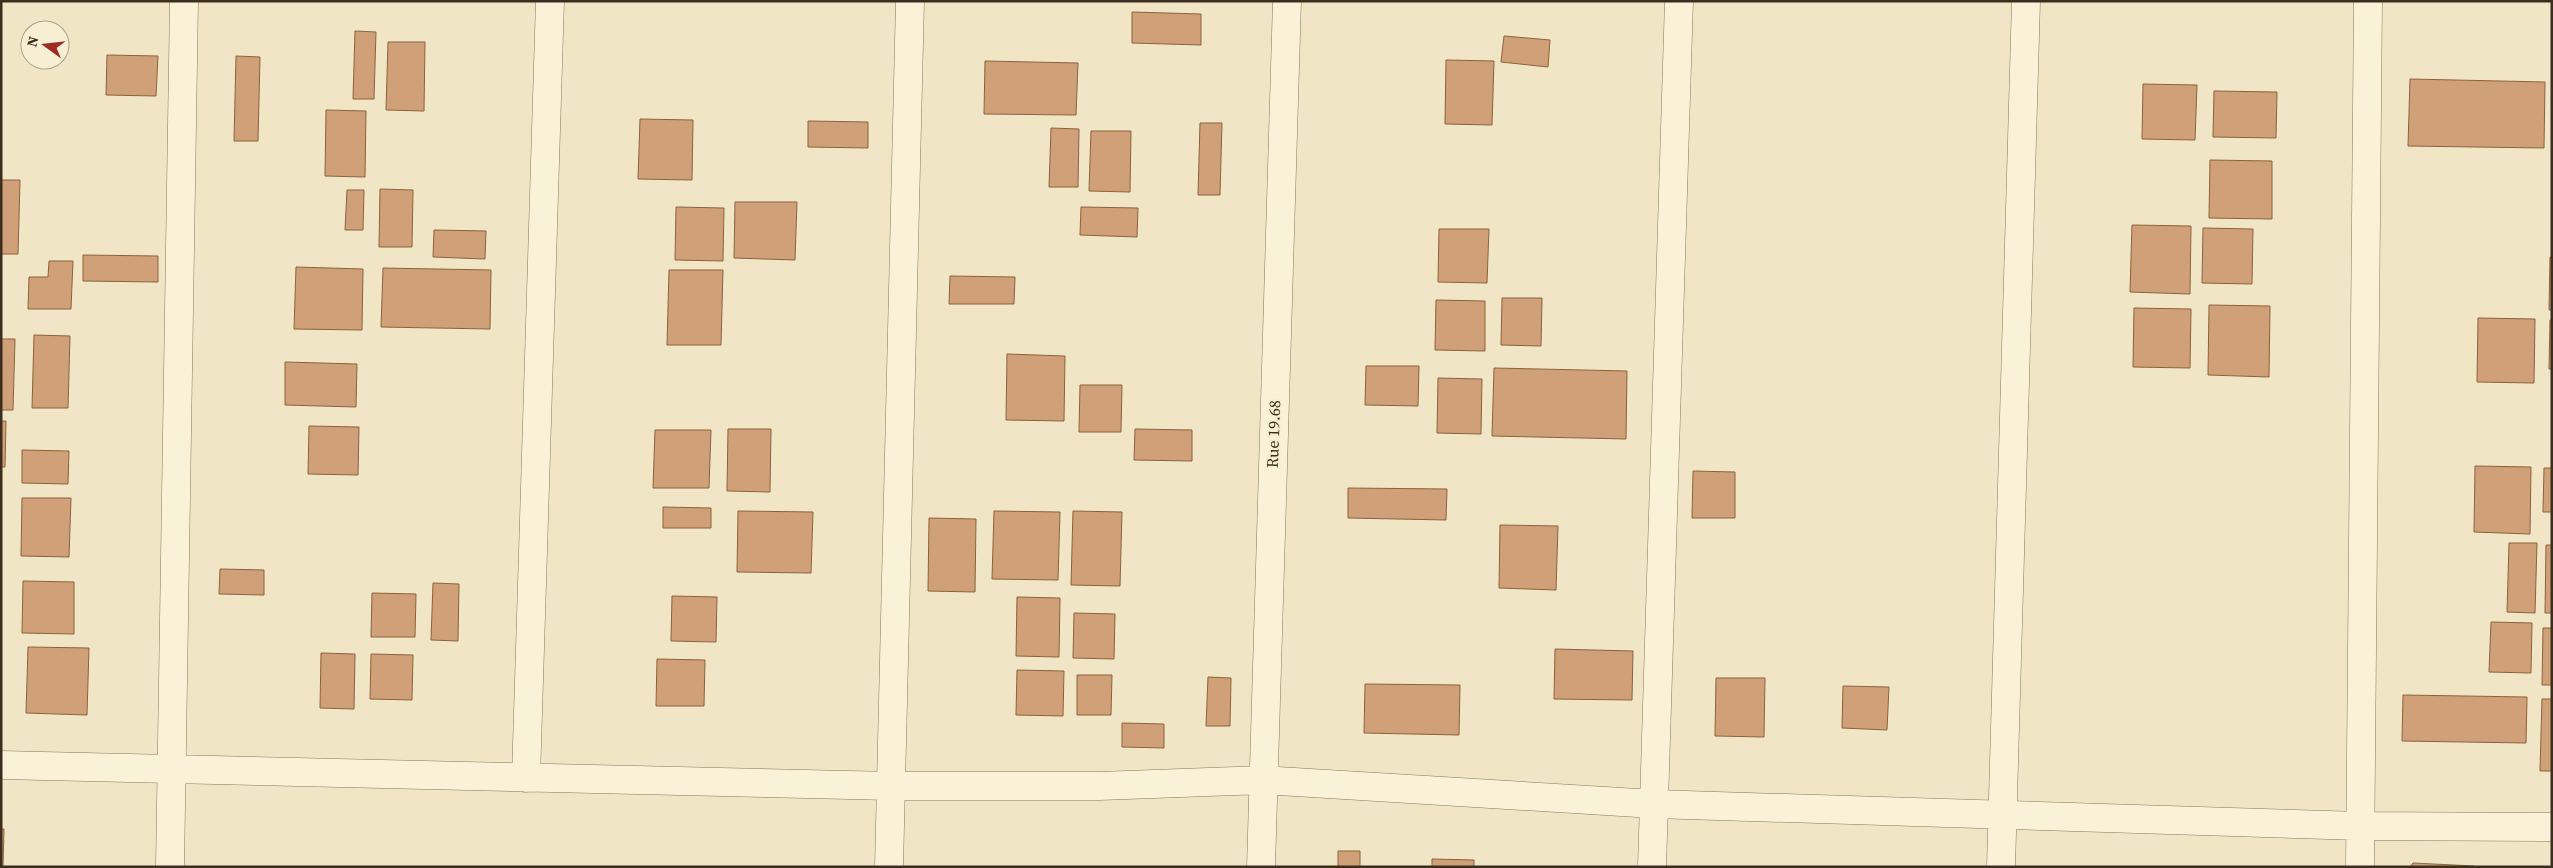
<svg xmlns="http://www.w3.org/2000/svg" width="2553" height="868" font-family="'Source Serif 4',serif">
<style>
.building{fill:#d0a178;stroke:#8d613e}
.lines{fill:none;stroke-linecap:round;stroke-linejoin:round}
.minor-casing{stroke:#8c7759;stroke-width:29}
.minor{stroke:#faf2d8;stroke-width:28}
.labels{text-anchor:middle;dominant-baseline:central;stroke-width:5;stroke-linejoin:round;paint-order:stroke}
.street-label{font-size:16px;fill:#3b2e1e;stroke:#f7efd4}
</style>
<rect width="100%" height="100%" fill="#f0e5c4"/>
<!-- building -->
<path class="building" d="M1132,12L1201,14V45L1132,43Z
M355,31L376,32L374,99H353Z
M1504,36L1550,40L1548,67L1501,62Z
M388,42H425L424,111L386,110Z
M107,55L158,56L156,96L106,95Z
M236,56L260,57L258,141H234Z
M1446,60L1494,61L1492,125L1445,124Z
M985,61L1078,63L1076,115L984,114Z
M2410,79L2545,82L2544,148L2408,146Z
M2143,84L2197,85L2195,140L2142,139Z
M2214,91L2277,92L2276,138L2213,137Z
M326,110L366,111L365,177L325,176Z
M640,119L693,120L692,180L638,179Z
M808,121L868,122V148L808,147Z
M1200,123H1222L1220,195H1198Z
M1051,128L1079,129L1078,187H1049Z
M1091,131H1131L1130,192L1089,191Z
M2210,160L2272,161V219L2209,218Z
M1,180H20L18,254H1Z
M380,189L413,190L412,247H379Z
M347,190H364L363,230H345Z
M735,202H797L795,260L734,258Z
M676,207L724,208L723,261L675,260Z
M1081,207L1138,208L1137,237L1080,235Z
M2132,225L2191,226L2190,294L2130,292Z
M2203,228L2253,229L2252,284L2202,283Z
M1439,229H1489L1487,283L1438,282Z
M434,230L486,231L485,259L433,257Z
M83,255L158,256V282L83,281Z
M2550,257H2552V310H2549Z
M49,261H73L71,309H28L29,277H48Z
M296,267L363,269L362,330L294,329Z
M383,268L491,270L490,329L381,327Z
M669,270H723L721,345H667Z
M950,276L1015,277L1014,304H949Z
M1502,298H1542L1541,346L1501,345Z
M1436,300L1485,301V351L1435,350Z
M2209,305L2270,306L2269,377L2208,375Z
M2134,308L2191,309L2190,368L2133,367Z
M2478,318L2535,319L2534,383L2477,382Z
M2550,320H2552V369H2549Z
M34,335L70,336L68,408H32Z
M1,339H15L13,410H1Z
M1007,354L1065,356L1064,421L1006,420Z
M285,362L357,364L356,407L285,405Z
M1366,366H1419L1418,406L1365,405Z
M1494,368L1627,371L1626,439L1492,436Z
M1438,378L1482,379L1481,434L1437,433Z
M1080,385H1122L1121,432H1079Z
M1,421H6L5,467H1Z
M309,426L359,427L358,475L308,474Z
M728,429H771L770,492L727,491Z
M1135,429L1192,430V461L1134,460Z
M655,430H711L709,488H653Z
M22,450L69,451L68,484L22,483Z
M2475,466L2531,467L2530,534L2474,532Z
M2544,468H2552V512H2543Z
M1693,471L1735,472V518H1692Z
M1348,488L1447,489L1446,520L1348,518Z
M22,498H71L69,557L21,556Z
M663,507L711,508V528H663Z
M738,511L813,512L811,573L737,572Z
M994,511L1060,512L1058,580L992,579Z
M1073,511L1122,512L1120,586L1071,585Z
M929,518L976,519L975,592L928,591Z
M1500,525L1558,526L1556,590L1499,588Z
M2509,543H2537L2535,613L2507,612Z
M2546,545H2552V613H2545Z
M220,569L264,570V595L219,594Z
M23,581L74,582V634L22,633Z
M433,583L459,584L458,641L431,640Z
M372,593L416,594L415,637H371Z
M672,596L717,597L716,642L671,641Z
M1017,597L1060,598L1059,657L1016,656Z
M1074,613L1115,614L1114,659L1073,658Z
M2491,622L2532,623L2531,673L2489,672Z
M2543,628H2552V685H2542Z
M28,647L89,648L87,715L26,713Z
M1555,649L1633,651L1632,700L1554,699Z
M321,653L355,654L354,709L320,708Z
M371,654L413,655L412,700L370,699Z
M657,659L705,660L704,706H656Z
M1017,670L1064,671L1063,716L1016,715Z
M1077,675H1112L1111,715H1077Z
M1208,677L1231,678L1230,726H1206Z
M1716,678H1765L1764,737L1715,736Z
M1365,684L1460,685L1459,735L1364,733Z
M1843,686L1889,687L1887,730L1842,728Z
M2403,695L2527,697L2526,743L2402,741Z
M2542,699H2552V771H2540Z
M1122,723L1164,724V748L1122,747Z
M1,829H4L3,867H1Z
M1338,851H1360V867H1338Z
M1432,859L1474,860V867H1432Z
M2413,863L2474,866V867H2410Z"/>
<g class="lines">
<defs>
<path id="minor" d="M1,765L892,786H1099L1263,780L1654,804L2361,826L2552,827
M526,778L550,1
M170,867L184,1
M889,867L910,1
M1261,867L1287,1
M1652,867L1679,1
M2001,867L2026,1
M2360,867L2368,1"/>
</defs>
<!-- minor casing -->
<use href="#minor" class="minor-casing"/>
<!-- minor -->
<use href="#minor" class="minor"/>
</g>
<g class="labels">
<!-- street labels -->
<g class="street-label">
<text transform="translate(1273 434) rotate(-88)">Rue 19.68</text>
</g>
</g>
<!-- border -->
<rect width="2553" height="868" fill="none" stroke="#3b2e1e" stroke-width="5"/>
<!-- north arrow -->
<g transform="translate(45 45) rotate(285)"><circle r="24" fill="#f7efd4" stroke="#aca28b"/>
<path d="M0-4L9 19L0 12L-9 19Z" fill="#9e2c26"/>
<text y="-8" font-size="14" font-weight="bold" text-anchor="middle" fill="#3b2e1e">N</text>
</g>
</svg>
